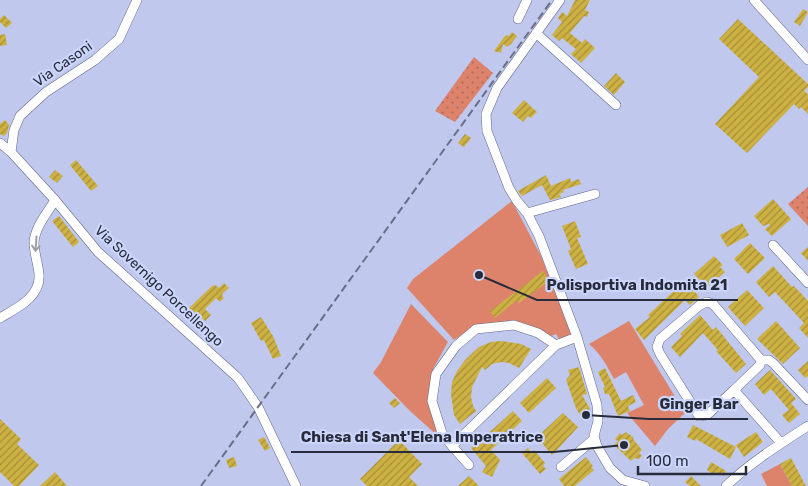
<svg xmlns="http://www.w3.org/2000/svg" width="808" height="486" font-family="Rubik,sans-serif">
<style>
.grass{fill:url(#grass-dots)}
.park{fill:#dd836c}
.building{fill:url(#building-hatch)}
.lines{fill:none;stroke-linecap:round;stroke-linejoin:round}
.minor-casing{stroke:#61688a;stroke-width:10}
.minor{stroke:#fff;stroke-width:9}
.rail{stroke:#696f87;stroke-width:2;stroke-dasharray:8 4;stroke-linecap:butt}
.oneway{stroke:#9ea0a6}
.labels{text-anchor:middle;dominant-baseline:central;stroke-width:4.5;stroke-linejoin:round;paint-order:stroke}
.street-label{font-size:14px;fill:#282c3a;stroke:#ccd5fb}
.leader{fill:none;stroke:#282c3a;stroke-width:2}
.callout-dot{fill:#282c3a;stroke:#ccd5fb;stroke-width:2}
.callout-label{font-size:15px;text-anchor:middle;font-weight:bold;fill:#282c3a;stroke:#ccd5fb;stroke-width:4.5;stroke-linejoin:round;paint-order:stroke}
</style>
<defs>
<pattern id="grass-dots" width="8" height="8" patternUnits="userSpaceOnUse" patternTransform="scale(1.25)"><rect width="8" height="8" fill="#dd836c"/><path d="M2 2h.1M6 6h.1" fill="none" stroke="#b36b5a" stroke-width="1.8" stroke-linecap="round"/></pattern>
<pattern id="building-hatch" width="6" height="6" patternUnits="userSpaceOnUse" patternTransform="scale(1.25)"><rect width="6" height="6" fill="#cdb142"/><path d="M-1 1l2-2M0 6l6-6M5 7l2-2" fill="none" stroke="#a69038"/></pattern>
</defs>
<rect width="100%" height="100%" fill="#c0c8ee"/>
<!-- grass -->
<path class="grass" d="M474,57L493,73L455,122L435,111Z
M808,187V226L788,204Z"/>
<!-- park -->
<path class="park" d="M512,201L541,256L572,335L560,341L556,334L549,337L539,330L476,325L454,340L407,288L413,279Z
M411,304L448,342L433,369L429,406L439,437L410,411L373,373L381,362Z
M629,321L685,413L668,429L655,446L627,413L644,405L626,372L614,379C607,366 601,354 589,344Z
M780,464L792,486H767L761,474Z"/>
<!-- building -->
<path class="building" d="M575,0H590L585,10L589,12L587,17L584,16L570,33L582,43L585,39L595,48L581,63L571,54L576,49L562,38L559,41L552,35L562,22L558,18L562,12L567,16Z
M803,9L808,12L800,26L794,22Z
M4,15L12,23L6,28L0,22V19Z
M738,19L808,84V87L804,91L808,94V114L801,107L799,109L794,104L747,153L715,124L759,77L719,39Z
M512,32L517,36L511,44L507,47L503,44L501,53L494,51L504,37L507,35L509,36Z
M5,34L7,45L0,46V35Z
M616,73L625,82L614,95L604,86Z
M524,100L537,112L531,118L528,116L523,122L512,113Z
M5,120L9,125L7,133L4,136L0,134V124Z
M465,134L471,138L464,147L458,143Z
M76,160L98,186L91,191L70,165Z
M55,170L63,176L57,183L49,177Z
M546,175L551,186L570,178L571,182L579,179L581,184L563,190L564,192L559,194L561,197L550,200L542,185L522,196L518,191Z
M773,199L791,219L772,236L765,229L770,225L769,224L763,226L754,216Z
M59,216L79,242L73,247L52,221Z
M575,221L581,237L577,238L588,264L576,269L568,251L571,249L562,226Z
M742,223L749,235L727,247L720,235Z
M750,243L765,258L748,274L734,259Z
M808,247V261L801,253Z
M714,256L723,265L720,267L725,272L709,286L705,282L703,283L694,274Z
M773,266L792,287L794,286L808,301V338L799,328L804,323L775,292L769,297L756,282Z
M543,271L549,281L519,303L517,300L495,318L490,311Z
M686,280L699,297L690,305L685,300L644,340L635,329L650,317L648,315Z
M224,283L229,288L223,293L222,296L224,298L220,302L216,298L205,309L211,315L205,321L202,318L200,319L189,308L212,286L215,285L219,288Z
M747,290L764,308L745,326L728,307Z
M700,315L713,330L716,327L746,364L736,373L716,351L718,350L703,333L680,357L671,347L682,336L680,334Z
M261,317L273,336L281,356L273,359L264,340L261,341L251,323Z
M776,321L800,348L783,364L757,339Z
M501,341L521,344L531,349L519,368L509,363L501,362L492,364L485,370L482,367L472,387L471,397L473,406L476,411L460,424L454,415L451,394L452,382L457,371L466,359L479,347L491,342Z
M808,361V376L805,378L798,370Z
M579,367L587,394L582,395L590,409L580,415L576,408L566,380L570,375L568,370Z
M605,368L621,401L633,395L636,402L628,406L630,411L618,416L609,394H605L603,388L605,387L598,372Z
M770,370L796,399L791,403L800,414L789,423L782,415L789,410L771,389L764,395L755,384Z
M547,378L556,388L529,413L520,403Z
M395,398L400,403L394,408L389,403Z
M513,411L522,421L491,450L500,460L492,477L482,472L486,466L471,448L480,439L481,440Z
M563,413L578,427L552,455L537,437Z
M0,419L21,439L17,444L39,465L19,486H14L0,472Z
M693,425L736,447L730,459L696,439L695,441L687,437Z
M626,432L634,438L633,439L642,450L639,453L642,456L639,459L634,458L631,461L614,445L618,441L615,439L620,433L622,435Z
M756,432L763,442L744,457L736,445Z
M264,437L270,448L265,451L258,440Z
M399,440L422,464L409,477L418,486H367L360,479Z
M528,448L531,452L534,450L545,463L543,466L546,469L540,474L522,453Z
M234,457L237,466L229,468L226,460Z
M586,457L593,466L591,467L594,470L575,486H564L559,479Z
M791,458L806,486H792L780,464Z
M711,462L726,471L724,476L716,472L714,475L707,470Z
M55,472L67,486H40Z
M469,476L479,486H458Z
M691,476L701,486H690L685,482Z"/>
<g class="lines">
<defs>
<path id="minor" d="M560,0L497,88L486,114L487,131L509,188L517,201L527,213L539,236L577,337L597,405L598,421L594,436L597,446L610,468L623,480L645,486
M754,0L808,60
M518,19L527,0
M536,33L616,105
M0,143L11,152L55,200L98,252L238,378L258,407L296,486
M11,152L14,130L20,116L46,92L95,60L119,39L137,0
M527,213L595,194
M773,245L808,283
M0,318C17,308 41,297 39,274C38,263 34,253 34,242C35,227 48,212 55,200
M761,360H769L773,363L808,400
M734,390L707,415L699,416L660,354L657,347L660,339L700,305L707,302L713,304L761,360L760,365L734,390L781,443
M452,446L442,433L432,401L436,374L456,346L476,329L514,325L538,333L556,345
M469,465L452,446L556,345L577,337
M561,467L594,439
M726,486C750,463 780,444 808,426"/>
</defs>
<!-- minor casing -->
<use href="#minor" class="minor-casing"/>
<!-- minor -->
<use href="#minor" class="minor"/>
<!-- rail -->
<path class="rail" d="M201,486L552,0"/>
</g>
<!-- one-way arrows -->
<defs><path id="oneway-shaft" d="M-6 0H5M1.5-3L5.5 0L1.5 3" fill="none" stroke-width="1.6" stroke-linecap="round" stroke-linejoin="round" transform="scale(1.25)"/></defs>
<use class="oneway" href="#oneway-shaft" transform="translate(36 244) rotate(94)"/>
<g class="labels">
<!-- street labels -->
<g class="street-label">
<text transform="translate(63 64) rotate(-35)">Via Casoni</text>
<text transform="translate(159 286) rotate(43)">Via Sovernigo Porcellengo</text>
</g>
</g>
<!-- callouts -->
<path class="leader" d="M479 275L537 300H738M586 415L649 419H748M624 445L554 452H291"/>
<g class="callout-dot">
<circle cx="479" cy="275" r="5"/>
<circle cx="586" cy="415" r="5"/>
<circle cx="624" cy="445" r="5"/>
</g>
<g class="callout-label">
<text x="637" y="290">Polisportiva Indomita 21</text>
<text x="699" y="409">Ginger Bar</text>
<text x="422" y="442">Chiesa di Sant'Elena Imperatrice</text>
</g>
<!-- scale -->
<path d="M638 466v8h108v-8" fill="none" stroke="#282c3a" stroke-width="2.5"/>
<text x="646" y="466" font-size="15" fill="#282c3a" stroke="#ccd5fb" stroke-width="4" paint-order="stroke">100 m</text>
</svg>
